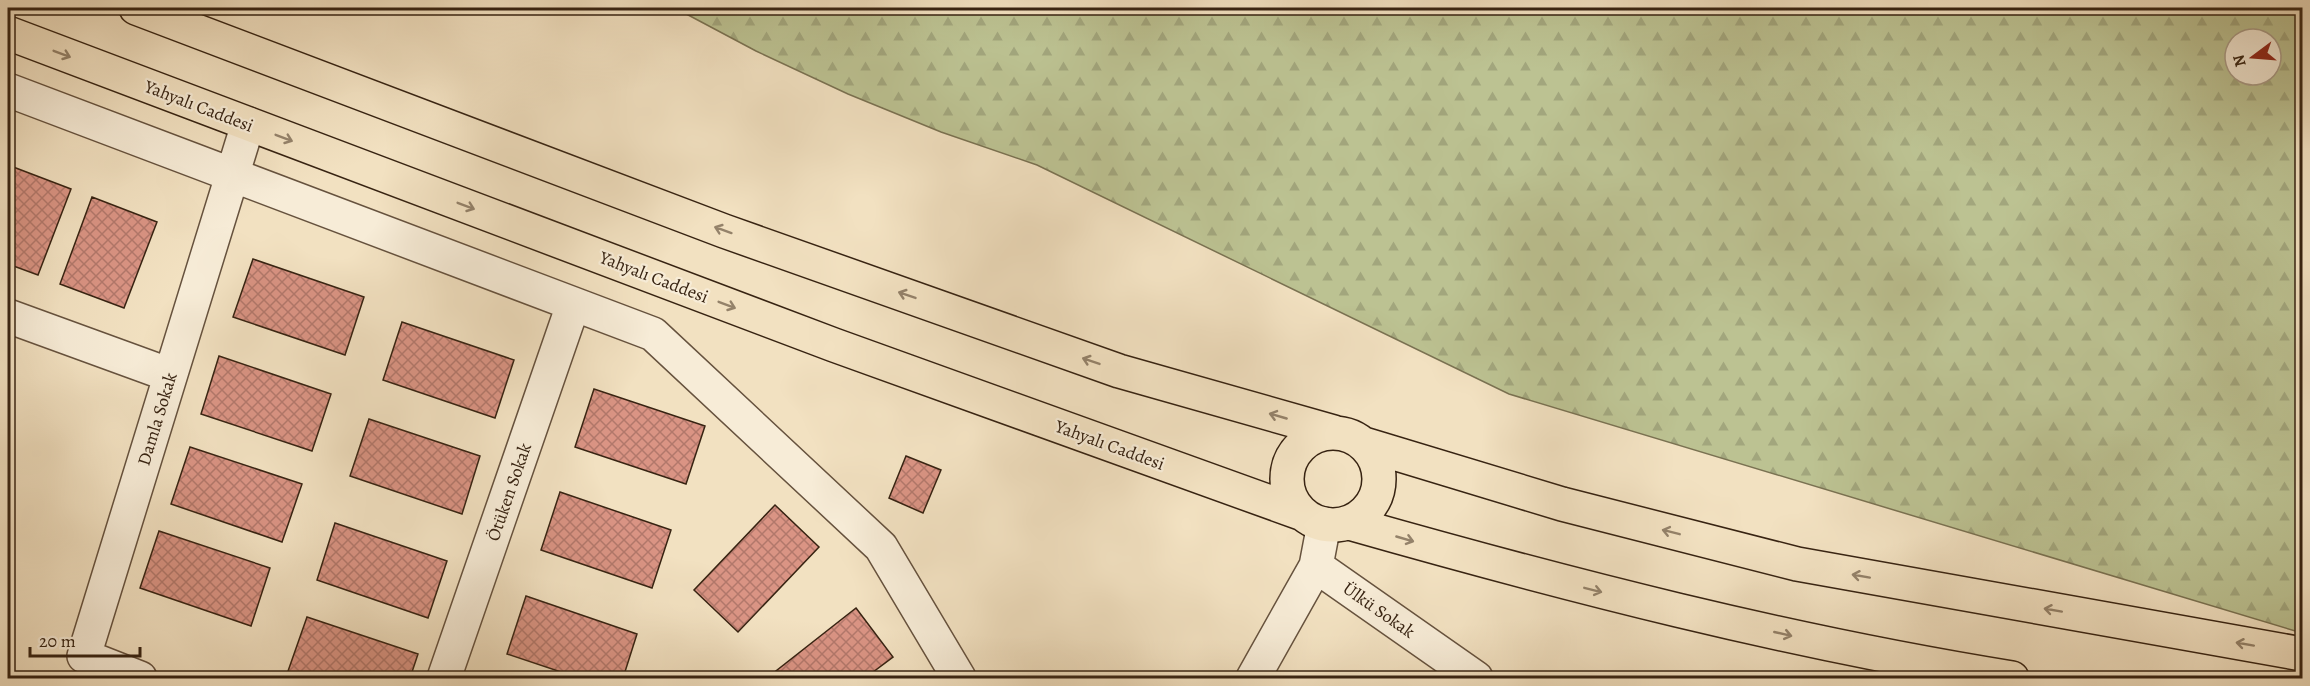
<svg xmlns="http://www.w3.org/2000/svg" width="2310" height="686" font-family="Alegreya,serif">
<style>
.forest{fill:url(#forest-firs);stroke:#7a7252;stroke-width:1.5;fill-rule:evenodd}
.building{fill:url(#building-cross-hatch);stroke:#372312;stroke-width:1.5}
.lines{fill:none;stroke-linecap:round;stroke-linejoin:round}
.minor-casing{stroke:#66523e;stroke-width:36}
.major-casing{stroke:#372312;stroke-width:36}
.minor{stroke:#f7ecd7;stroke-width:33}
.major{stroke:#f2e1c1;stroke-width:33}
.oneway{stroke:#94826a}
.labels{text-anchor:middle;dominant-baseline:central;stroke-width:4.5;stroke-linejoin:round;paint-order:stroke}
.street-label{font-size:18px;fill:#372312;stroke:#f7ecd7}
</style>
<defs>
<pattern id="forest-firs" width="22" height="20" patternUnits="userSpaceOnUse" patternTransform="scale(1.5)"><rect width="22" height="20" fill="#bcc292"/><path d="M5 1l3.5 6h-7zM16 11l3.5 6h-7z" fill="#a2a67d"/></pattern>
<pattern id="building-cross-hatch" width="8" height="8" patternUnits="userSpaceOnUse" patternTransform="scale(1.5)"><rect width="8" height="8" fill="#da9484"/><path d="M0 0l8 8M0 8l8-8" fill="none" stroke="#b2786b"/></pattern>
</defs>
<rect width="100%" height="100%" fill="#f2e1c1"/>
<filter id="stains"><feTurbulence type="fractalNoise" baseFrequency=".00333" numOctaves="4"/><feColorMatrix values="0 0 0 0 .2 0 0 0 0 .09 0 0 0 0 .02 0 0 0 .5 -.17"/></filter>
<radialGradient id="worn" r=".72"><stop offset=".6" stop-color="#630" stop-opacity="0"/><stop offset="1" stop-color="#630" stop-opacity=".3"/></radialGradient>
<!-- forest -->
<path class="forest" d="M675,8H2302V633L1509,394L1037,165L941,132L848,94L756,51ZM2235,39H2271V75H2235Z"/>
<!-- building -->
<path class="building" d="M8,165L71,189L38,275L8,264Z
M92,197L157,222L124,308L60,284Z
M253,259L364,297L345,355L233,317Z
M402,322L514,360L495,418L383,380Z
M219,356L331,394L312,451L201,414Z
M594,389L705,426L686,484L575,447Z
M369,419L480,456L462,514L350,476Z
M190,447L302,484L282,542L171,504Z
M906,456L941,470L923,513L889,498Z
M560,492L671,530L652,588L541,550Z
M775,505L819,547L738,632L694,590Z
M335,523L447,561L428,618L317,580Z
M159,531L270,568L251,626L140,588Z
M526,596L637,634L623,678H579L507,654Z
M856,608L893,657L865,678H767Z
M307,617L418,654L410,678H300L287,674Z"/>
<g class="lines">
<defs>
<path id="minor" d="M8,90L653,334L881,547L959,678
M8,316L170,375
M1324,524L1316,566L1476,678
M140,678L84,656L248,124
M444,678L573,305
M1253,678L1316,566"/>
<path id="major" d="M136,8L724,231L1119,371L1334,432
M8,33L834,345L1303,514
M1287 479a46 46 0 1 1 92 0a46 46 0 1 1-92 0Z
M1364,444L1562,504L1797,564L2302,654
M1349,523C1567,585 1788,642 2012,678"/>
</defs>
<!-- minor casing -->
<use href="#minor" class="minor-casing"/>
<!-- major casing -->
<use href="#major" class="major-casing"/>
<!-- minor -->
<use href="#minor" class="minor"/>
<!-- major -->
<use href="#major" class="major"/>
</g>
<!-- one-way arrows -->
<defs><path id="oneway-shaft" d="M-6 0H5M1.5-3L5.5 0L1.5 3" fill="none" stroke-width="1.6" stroke-linecap="round" stroke-linejoin="round" transform="scale(1.5)"/></defs>
<g class="oneway">
<use href="#oneway-shaft" transform="translate(62 54) rotate(21)"/>
<use href="#oneway-shaft" transform="translate(284 138) rotate(21)"/>
<use href="#oneway-shaft" transform="translate(466 206) rotate(21)"/>
<use href="#oneway-shaft" transform="translate(723 230) rotate(-160)"/>
<use href="#oneway-shaft" transform="translate(907 295) rotate(-161)"/>
<use href="#oneway-shaft" transform="translate(727 305) rotate(21)"/>
<use href="#oneway-shaft" transform="translate(1091 361) rotate(-161)"/>
<use href="#oneway-shaft" transform="translate(1278 416) rotate(-164)"/>
<use href="#oneway-shaft" transform="translate(1671 532) rotate(-166)"/>
<use href="#oneway-shaft" transform="translate(1405 539) rotate(16)"/>
<use href="#oneway-shaft" transform="translate(1861 576) rotate(-170)"/>
<use href="#oneway-shaft" transform="translate(1593 590) rotate(14)"/>
<use href="#oneway-shaft" transform="translate(2053 610) rotate(-170)"/>
<use href="#oneway-shaft" transform="translate(1783 634) rotate(13)"/>
<use href="#oneway-shaft" transform="translate(2245 644) rotate(-170)"/>
</g>
<g class="labels">
<!-- street labels -->
<g class="street-label">
<text transform="translate(199 106) rotate(21)">Yahyalı Caddesi</text>
<text transform="translate(654 277) rotate(21)">Yahyalı Caddesi</text>
<text transform="translate(157 419) rotate(-73)">Damla Sokak</text>
<text transform="translate(1110 445) rotate(20)">Yahyalı Caddesi</text>
<text transform="translate(509 492) rotate(-71)">Ötüken Sokak</text>
<text transform="translate(1379 610) rotate(35)">Ülkü Sokak</text>
</g>
</g>
<!-- margin -->
<rect width="2310" height="686" fill="none" stroke="#f2e1c1" stroke-width="30"/>
<rect x="9" y="9" width="2292" height="668" fill="none" stroke="#372312" stroke-width="3"/>
<rect x="15" y="15" width="2280" height="656" fill="none" stroke="#372312" stroke-width="1.5"/>
<!-- north arrow -->
<g transform="translate(2253 57) rotate(254)"><circle r="28" fill="#f7ecd7" stroke="#aa9c88" stroke-width="1.5"/>
<path d="M0-4.5L10 22L0 15L-10 22Z" fill="#8f2418"/>
<text y="-9" font-size="16" font-weight="bold" text-anchor="middle" fill="#372312">N</text>
</g>
<!-- scale -->
<path d="M30 647v9h110v-9" fill="none" stroke="#372312" stroke-width="3"/>
<text x="39" y="647" font-size="18" fill="#372312" stroke="#f7ecd7" stroke-width="4.5" paint-order="stroke">20 m</text>
<rect width="100%" height="100%" filter="url(#stains)"/>
<rect width="100%" height="100%" fill="url(#worn)"/>
</svg>
